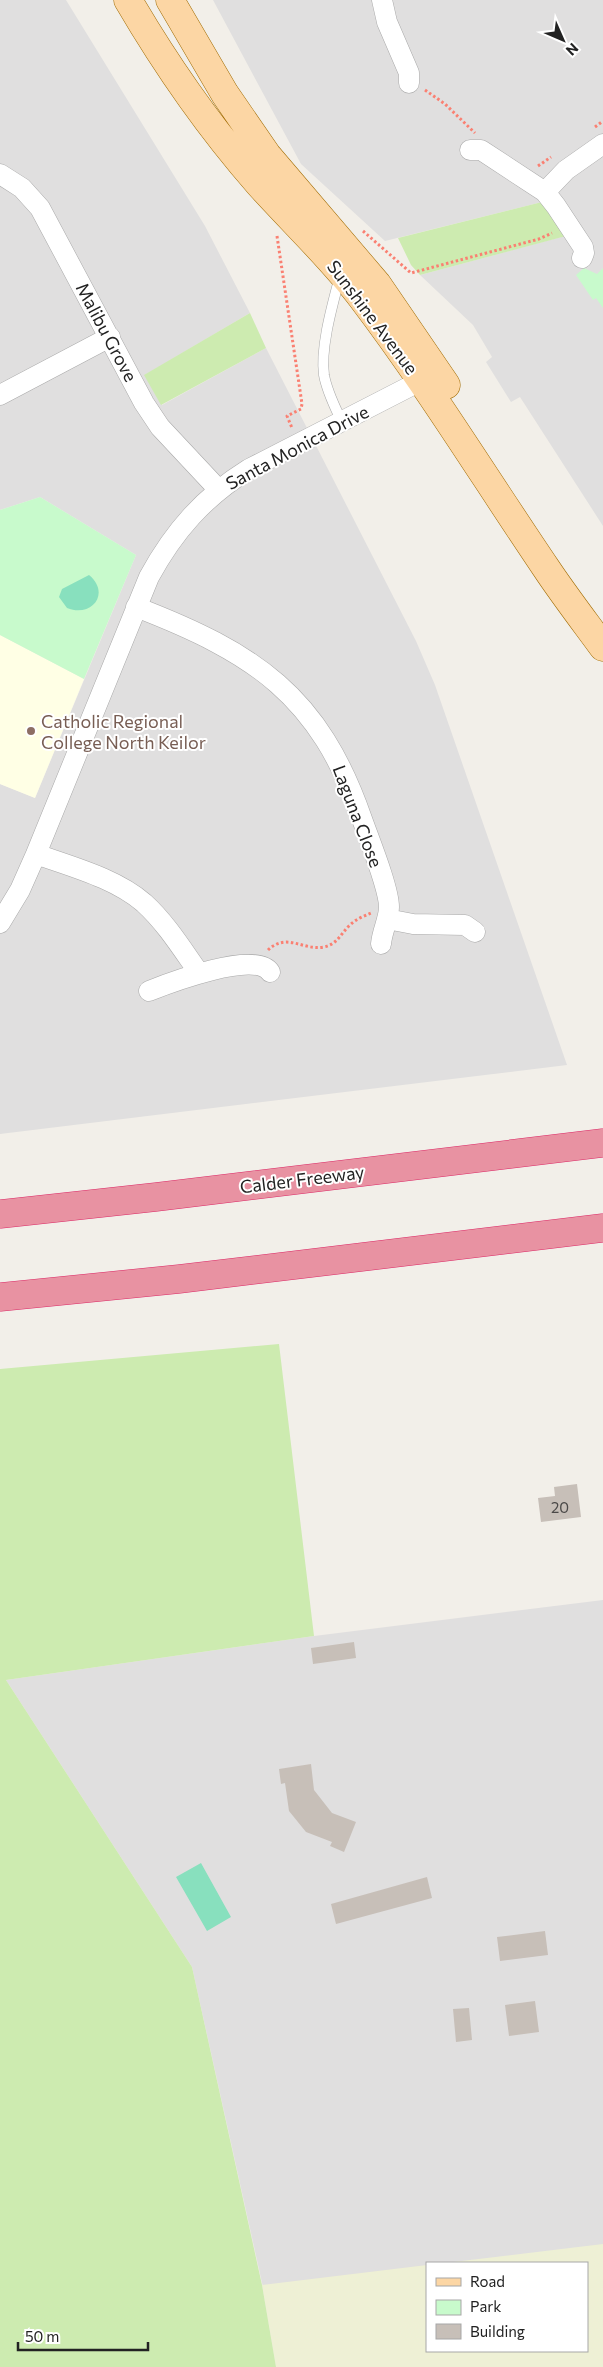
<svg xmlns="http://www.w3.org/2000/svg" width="603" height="2367" font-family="Commissioner,sans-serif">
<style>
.residential{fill:#e0dfdf;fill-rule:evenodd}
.education{fill:#ffffe5}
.farmland{fill:#eef0d5}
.grass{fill:#cdebb0}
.park{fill:#c8facc}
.pitch{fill:#88e0be}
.building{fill:#c7bfb8}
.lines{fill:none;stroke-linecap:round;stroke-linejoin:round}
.service-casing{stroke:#a9a9a9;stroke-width:11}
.minor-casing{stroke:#a9a9a9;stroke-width:21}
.primary-casing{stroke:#a06b00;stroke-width:29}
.motorway-casing{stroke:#dc2a67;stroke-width:29}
.path{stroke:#fa8072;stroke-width:3;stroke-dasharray:2.5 2.5;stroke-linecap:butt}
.service{stroke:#fff;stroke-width:10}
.minor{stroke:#fff;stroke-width:20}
.primary{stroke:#fcd6a4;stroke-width:28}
.motorway{stroke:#e892a2;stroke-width:28}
.education-dot{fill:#8d6e63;stroke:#fff;stroke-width:2}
.labels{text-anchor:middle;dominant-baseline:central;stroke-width:4;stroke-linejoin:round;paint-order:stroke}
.number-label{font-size:15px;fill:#4b4948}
.street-label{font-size:18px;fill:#222;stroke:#fff}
.education-label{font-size:18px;fill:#785e54;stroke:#fff;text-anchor:start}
</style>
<rect width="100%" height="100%" fill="#f2efe9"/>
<!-- residential -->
<path class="residential" d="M0,0H66L205,226L250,313L145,375L162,405L266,348L416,641L435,685L567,1065L0,1134V784L35,798L136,555L40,497L0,510Z
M213,0H603V526L520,397L511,402L486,362L492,357L473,325L420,275L565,236L542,202L385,241L301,164Z
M603,1600V2367H278L270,2319L192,1967L6,1680L314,1636ZM427,2263H587V2351H427Z"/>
<!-- education -->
<path class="education" d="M0,635L84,679L35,798L0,784Z"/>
<!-- farmland -->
<path class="farmland" d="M603,2244V2367H276L262,2285L427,2265V2351H587V2263H445Z"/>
<!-- grass -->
<path class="grass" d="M542,202L566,236L420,275L411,265L398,238Z
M250,313L266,348L161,405L144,375Z
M279,1344L314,1636L6,1680L192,1967L262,2285L276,2367H0V1369Z"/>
<!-- park -->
<path class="park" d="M584,268L597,274L603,268V308L596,298L593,300L576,275Z
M40,497L136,555L84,679L0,635V510Z"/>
<!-- pitch -->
<path class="pitch" d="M89,575C111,593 92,618 67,608L59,597L62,589Z
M201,1863L231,1917L207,1931L176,1877Z"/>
<!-- building -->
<path class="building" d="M577,1484L581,1517L541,1522L538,1498L555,1496L554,1487Z
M354,1642L356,1658L313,1664L311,1648Z
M311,1764L314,1790L332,1813L356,1822L344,1852L330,1846L332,1842L306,1832L289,1811L285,1783L281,1784L279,1769Z
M427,1877L432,1898L336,1924L331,1904Z
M545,1931L548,1955L500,1961L497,1937Z
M535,2001L539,2032L509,2036L505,2005Z
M469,2008L472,2040L456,2042L453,2009Z"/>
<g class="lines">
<defs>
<path id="service" d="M340,276C333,303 320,347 324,375C327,392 335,407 342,422"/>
<path id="minor" d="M382,0L387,22L409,73V83
M470,150H481L545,192L556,206L583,247L584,253L582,258
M0,174L22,188L40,208L144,403L160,427L218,489
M545,192L566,170L603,144
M0,395L110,337
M136,607C255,653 319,695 362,819C369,839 389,888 389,907C389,919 382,931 381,944
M36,854C72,867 115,878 144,903C166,923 182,949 199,973
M387,919L413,924L465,925L475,932
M0,923L20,890L36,854L149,577C174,531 204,497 249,469L434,374
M149,991C169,983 256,950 270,972"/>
<path id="primary" d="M128,0C166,65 209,127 259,184C293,222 331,257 362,298C428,385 485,478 546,568C564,595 584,621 603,647
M170,0L225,94L267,155L377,284L446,385"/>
<path id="motorway" d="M0,1214L156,1197L603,1143
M0,1297L179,1279L603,1228"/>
</defs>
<!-- service casing -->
<use href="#service" class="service-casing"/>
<!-- minor casing -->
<use href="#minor" class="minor-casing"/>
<!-- primary casing -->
<use href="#primary" class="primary-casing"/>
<!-- motorway casing -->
<use href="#motorway" class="motorway-casing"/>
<!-- path -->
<path class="path" d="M425,90L445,104L475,133
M595,127L603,121
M538,166L551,157
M363,231L411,273L539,239L552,233
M277,236L302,404L301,409L287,416L292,428
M268,950C287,932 303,951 324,947C338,944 341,933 350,925C356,919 364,916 371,913"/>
<!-- service -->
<use href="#service" class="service"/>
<!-- minor -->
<use href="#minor" class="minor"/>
<!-- primary -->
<use href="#primary" class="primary"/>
<!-- motorway -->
<use href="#motorway" class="motorway"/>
</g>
<!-- markers -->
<circle class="education-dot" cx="31" cy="731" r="5"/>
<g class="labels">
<!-- number labels -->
<g class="number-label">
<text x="560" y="1507">20</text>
</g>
<!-- street labels -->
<g class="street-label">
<text transform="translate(373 317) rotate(53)">Sunshine Avenue</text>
<text transform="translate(107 332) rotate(62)">Malibu Grove</text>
<text transform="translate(297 447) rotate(-28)">Santa Monica Drive</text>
<text transform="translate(358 816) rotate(69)">Laguna Close</text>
<text transform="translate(302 1179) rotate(-7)">Calder Freeway</text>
</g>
<!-- education labels -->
<g class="education-label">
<text x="41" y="721">Catholic Regional<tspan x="41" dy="21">College North Keilor</tspan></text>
</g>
</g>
<!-- legend -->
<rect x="426" y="2262" width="162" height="90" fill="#ffffff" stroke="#a7a7a7"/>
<rect x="436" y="2278" width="25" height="8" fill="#fcd6a4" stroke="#a7a7a7"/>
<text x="470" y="2287" font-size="15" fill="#222222">Road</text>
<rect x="436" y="2300" width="25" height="15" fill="#c8facc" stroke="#a7a7a7"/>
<text x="470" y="2312" font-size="15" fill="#222222">Park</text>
<rect x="436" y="2324" width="25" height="15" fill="#c7bfb8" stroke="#a7a7a7"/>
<text x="470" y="2337" font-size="15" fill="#222222">Building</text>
<!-- north arrow -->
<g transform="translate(563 40) rotate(135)" stroke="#ffffff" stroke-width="4" paint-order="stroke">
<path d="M0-4L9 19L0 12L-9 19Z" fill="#222222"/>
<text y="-8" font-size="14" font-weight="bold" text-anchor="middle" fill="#222222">N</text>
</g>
<!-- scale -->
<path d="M18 2342v8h130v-8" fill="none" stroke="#222222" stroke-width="2.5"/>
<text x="25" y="2342" font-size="15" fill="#222222" stroke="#ffffff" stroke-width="4" paint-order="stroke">50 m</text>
</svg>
